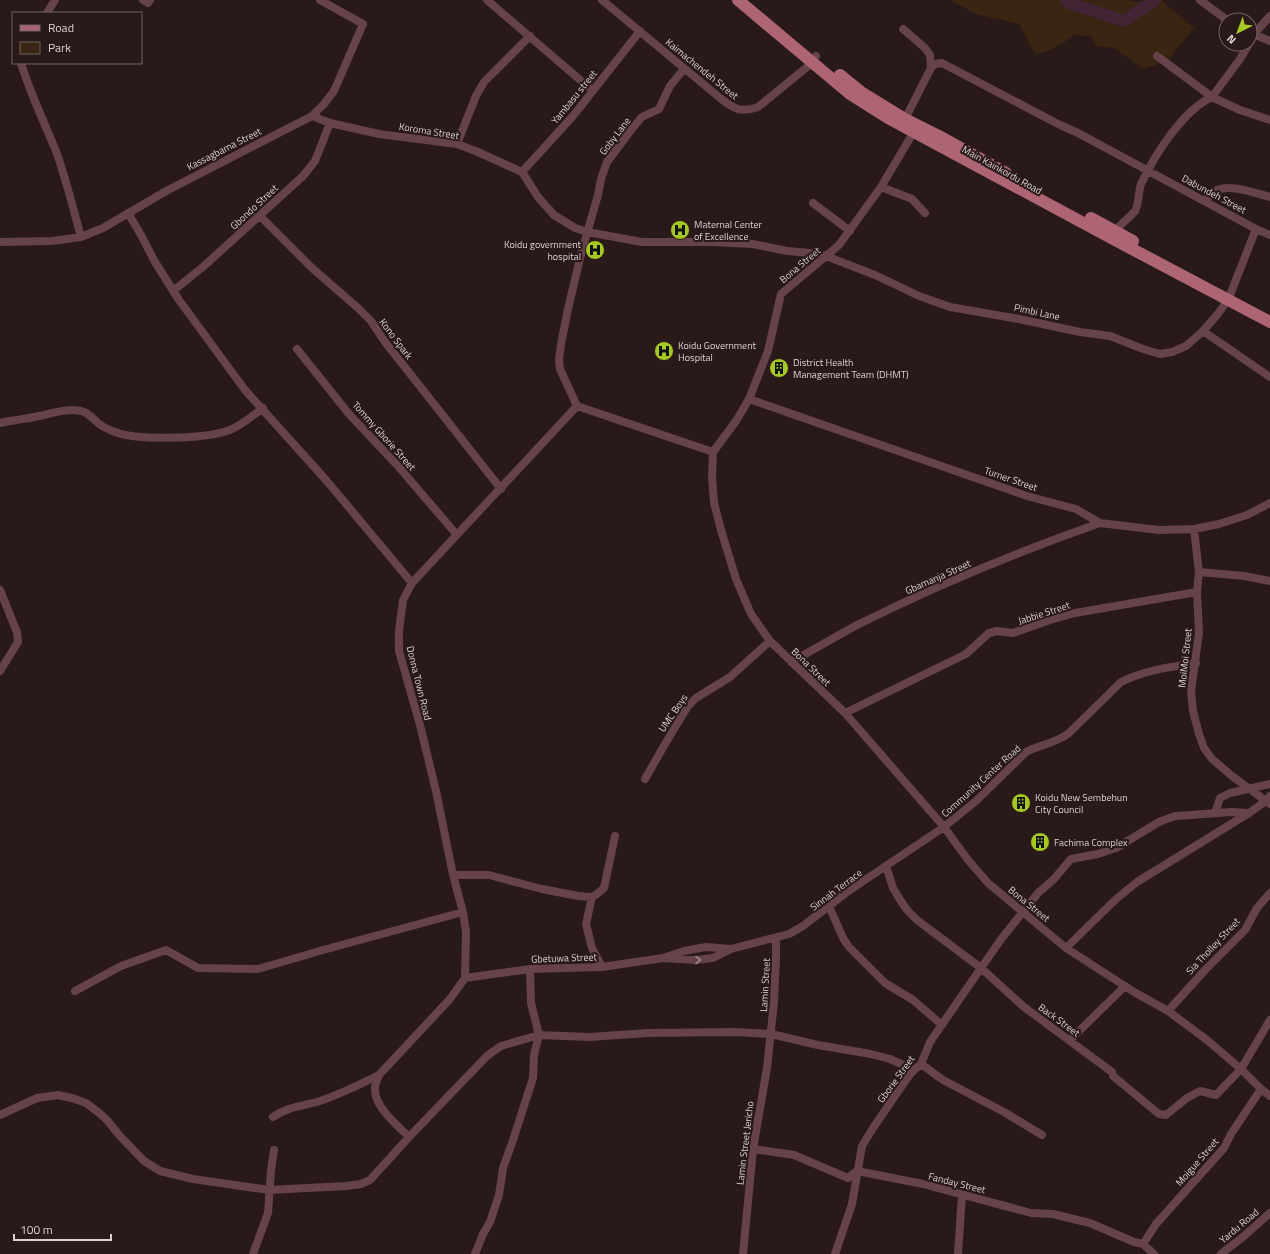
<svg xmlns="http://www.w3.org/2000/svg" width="1270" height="1254" font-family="'Titillium Web',sans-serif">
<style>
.green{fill:#392511}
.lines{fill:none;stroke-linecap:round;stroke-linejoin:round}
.river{stroke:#422435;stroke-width:12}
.minor{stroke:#66424a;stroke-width:8}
.primary{stroke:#ad6475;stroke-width:12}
.oneway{stroke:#a28a8e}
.labels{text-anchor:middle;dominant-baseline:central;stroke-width:4;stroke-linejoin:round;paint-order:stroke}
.street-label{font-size:10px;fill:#ddd2d1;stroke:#291918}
.poi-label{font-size:10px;fill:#ddd2d1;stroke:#291918;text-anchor:start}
</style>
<rect width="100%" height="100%" fill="#291918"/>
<!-- green -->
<path class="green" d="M950,0H1127L1139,2L1161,0L1194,28L1167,61L1143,69L1114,48L1096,46L1091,36L1074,35C1060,46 1053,50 1035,54L1019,24L976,14Z"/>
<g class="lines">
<!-- river -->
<path class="river" d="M1065,0L1069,3L1124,21L1155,0"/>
<!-- minor -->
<path class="minor" d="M143,0L148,3L150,0
M487,0L593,91
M602,0L720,98C734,109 740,113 758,107L812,63L816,56
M1200,0L1227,20
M47,13L55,0
M903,29L925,48L930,55L931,68
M1251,33L1270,41
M1250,42L1254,34L1270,16
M1249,44L1240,59L1212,97L1240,110L1270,120
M21,63C30,93 44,122 56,151C66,179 73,208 81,237
M312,116L330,123L379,134L457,144L478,152L522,172L538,197L554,215L575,228L587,232L642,242H712L753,244L787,251L811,253L826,256L875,275L919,296L950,307L1019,319L1080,332L1110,336L1143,349L1160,354L1172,352L1186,346L1203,331L1217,315L1228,300L1256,229
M905,119L931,68L935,64L942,63L1060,125L1078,133L1256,229L1270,235
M916,128L881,187L839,245L781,294L768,351L749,399L736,421L713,452L712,476L714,503L721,530L736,579L751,614L770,641L845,713L944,827L968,860L988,883L1066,948L1134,992L1168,1011L1207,1040L1241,1069L1261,1089L1270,1096
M457,144L476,96L484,82L530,36
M522,172L573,116L640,31
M881,187L912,199L925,213
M1205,201C1208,197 1212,193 1217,190C1232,184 1254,193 1270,197
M813,203L850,231
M128,213L141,235L155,262L179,300L245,390L326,480L412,583
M260,216L312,268L358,308L371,321L385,342L501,489
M1115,231C1119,226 1132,215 1135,211C1139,204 1138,193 1141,184C1154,156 1183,110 1212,97L1157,56
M0,242L52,241L81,237L103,228L168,190L312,116L324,104L334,91L363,24L320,0
M173,291L204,266L303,176L315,161L330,123
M1203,331L1270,377
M297,349L349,414L397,465L457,535
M749,399L1027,496L1076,509L1100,523L1159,530L1194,529L1219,524L1247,515L1270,503
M577,406L560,369L559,360L561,344L568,309L581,254L598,195L601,179L607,162L631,130L642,117L659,109L670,86L684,69
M577,406L713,452
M0,423C13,420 26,419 39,416C53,413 67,408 81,411C88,412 93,419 98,423C103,427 109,430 115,432C139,441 205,439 230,430C242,425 252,416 263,408
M1194,529L1199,572L1197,592L1199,633L1191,691L1193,711L1199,734L1204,748L1212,759L1232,776L1270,804
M1199,572L1244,576L1270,581
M0,590L17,632L18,642L0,671
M791,662C813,650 835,637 857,625C935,586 1017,552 1100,523
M845,713L966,654L989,633L997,631L1013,633L1050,620L1075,613L1197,592
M645,779L665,744L688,706L696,698L730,677L770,641
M1215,813L1220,798L1230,793L1270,784
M886,866L893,888L899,898L907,910L917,920L981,968L1024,1007L1112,1072L1113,1076L1159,1114L1166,1115L1187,1098L1200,1091L1216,1095L1241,1069L1270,1020
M453,875H489L542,889L578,896L592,897L597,894L604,888L615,836
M592,897L586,924L592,948L602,967
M829,906L843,938L849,947L885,983L913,1000L942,1025
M1066,948L1115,900L1137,882L1249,813L1266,801L1270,796
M663,958L696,960L713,958L731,949L789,934L803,926L847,892L944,827L976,801L1026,752C1040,745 1055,743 1068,734L1121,682C1144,670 1171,667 1196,663
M465,978L466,932L463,912L453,875L436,791L420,725L399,651V631L403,600L412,583L577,406
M465,978L530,969L602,967L663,958L684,951L706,947L731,949
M75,991L121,966L166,950L198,968L258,969L323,950L463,912
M1168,1011L1206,969L1245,930L1257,908L1270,893
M1070,1040L1125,986
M921,1064L943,1080L1004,1112L1042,1135
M0,1115L37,1098L58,1095L72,1098L86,1103L98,1112L107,1120L119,1135L144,1161L160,1171L193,1179L269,1190L346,1186L361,1184L370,1180L409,1137L487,1056L501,1046L539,1035L589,1037L648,1033L734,1032L771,1034L818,1045L871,1054L890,1059L908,1067L911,1073
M273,1117C287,1107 302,1106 317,1102C339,1095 359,1085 379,1075
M409,1137C397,1125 373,1106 375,1087C375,1083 378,1079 379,1075L450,999L465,978
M753,1149L794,1155L848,1178L857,1171L923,1184L1031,1213L1053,1214L1090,1223L1134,1242L1143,1244L1154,1254
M1143,1244L1156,1224L1224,1148L1231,1134L1261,1089
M253,1254L268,1213L271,1170L274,1150
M475,1254L483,1234L490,1222L499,1195L503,1168L513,1140L533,1078L534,1055L539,1035L531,1003L530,969
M743,1254L753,1149L767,1068L774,1002L776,959V938
M835,1254L852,1204L862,1146L873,1128L897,1093L911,1073L921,1064L930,1042L981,968L1002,938L1038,893L1054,879L1071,859L1098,854L1116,848L1159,822L1175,816L1191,815L1231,812L1249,813
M958,1254L962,1195
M1221,1254L1244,1236L1270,1213"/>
<!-- primary -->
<path class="primary" d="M738,0L850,94L888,118L1115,240L1270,322
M840,75L861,92L905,119L939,136L1006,173
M1091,218L1133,241"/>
</g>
<!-- one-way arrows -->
<defs><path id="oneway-chevron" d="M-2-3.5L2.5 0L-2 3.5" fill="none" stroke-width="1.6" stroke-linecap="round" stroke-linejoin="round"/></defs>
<use class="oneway" href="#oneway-chevron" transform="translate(698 960) rotate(-1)"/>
<!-- icons -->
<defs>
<symbol id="hospital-disc" viewBox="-11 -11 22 22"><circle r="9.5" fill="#a6c822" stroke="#291918"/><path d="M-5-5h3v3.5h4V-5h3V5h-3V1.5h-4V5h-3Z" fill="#111"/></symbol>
<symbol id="building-disc" viewBox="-11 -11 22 22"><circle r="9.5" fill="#a6c822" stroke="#291918"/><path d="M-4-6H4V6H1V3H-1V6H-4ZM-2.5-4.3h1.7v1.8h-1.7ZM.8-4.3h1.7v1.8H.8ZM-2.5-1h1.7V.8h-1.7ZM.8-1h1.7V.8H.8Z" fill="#111"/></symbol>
</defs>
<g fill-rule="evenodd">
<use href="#hospital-disc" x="669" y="219" width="22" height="22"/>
<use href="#hospital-disc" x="584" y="239" width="22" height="22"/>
<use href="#hospital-disc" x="653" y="340" width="22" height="22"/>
<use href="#building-disc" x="768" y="357" width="22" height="22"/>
<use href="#building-disc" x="1010" y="792" width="22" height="22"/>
<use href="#building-disc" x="1029" y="831" width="22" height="22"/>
</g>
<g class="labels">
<!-- street labels -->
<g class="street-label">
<text transform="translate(702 69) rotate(39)">Kaimachendeh Street</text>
<text transform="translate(574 97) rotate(-51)">Yambasu street</text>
<text transform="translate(429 131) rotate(9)">Koroma Street</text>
<text transform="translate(615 136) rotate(-53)">Goby Lane</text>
<text transform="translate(224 149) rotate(-27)">Kassagbama Street</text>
<text transform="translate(1002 170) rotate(29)">Main Kainkordu Road</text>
<text transform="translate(1214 194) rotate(28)">Dabundeh Street</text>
<text transform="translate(254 207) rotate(-43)">Gbondo Street</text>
<text transform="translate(800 265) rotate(-40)">Bona Street</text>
<text transform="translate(1037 312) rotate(12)">Pimbi Lane</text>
<text transform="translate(396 339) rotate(53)">Kono Spark</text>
<text transform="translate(384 436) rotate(48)">Tommy Gborie Street</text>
<text transform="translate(1011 479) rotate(19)">Turner Street</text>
<text transform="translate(938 577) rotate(-24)">Gbamanja Street</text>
<text transform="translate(1044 613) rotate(-18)">Jabbie Street</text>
<text transform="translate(1185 658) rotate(-84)">MoiMoi Street</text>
<text transform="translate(811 667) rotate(44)">Bona Street</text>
<text transform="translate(419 683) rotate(76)">Donna Town Road</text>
<text transform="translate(673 713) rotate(-56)">UMC Boys</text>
<text transform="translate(981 781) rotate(-42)">Community Center Road</text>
<text transform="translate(836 890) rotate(-37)">Sinnah Terrace</text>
<text transform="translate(1029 904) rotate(39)">Bona Street</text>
<text transform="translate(1213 946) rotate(-47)">Sia Tholley Street</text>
<text transform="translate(564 958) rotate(-2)">Gbetuwa Street</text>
<text transform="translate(765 985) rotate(-87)">Lamin Street</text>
<text transform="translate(1059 1020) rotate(36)">Back Street</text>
<text transform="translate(896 1079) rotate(-54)">Gborie Street</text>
<text transform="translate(745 1143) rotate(-83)">Lamin Street Jericho</text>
<text transform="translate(1197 1162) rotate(-49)">Moigue Street</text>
<text transform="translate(957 1183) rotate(14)">Fanday Street</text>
<text transform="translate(1239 1226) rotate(-40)">Yardu Road</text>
</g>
<!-- poi labels -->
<g class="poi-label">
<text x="694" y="224">Maternal Center<tspan x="694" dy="12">of Excellence</tspan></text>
<text x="581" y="244" text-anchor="end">Koidu government<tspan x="581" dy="12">hospital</tspan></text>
<text x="678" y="345">Koidu Government<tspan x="678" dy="12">Hospital</tspan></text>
<text x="793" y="362">District Health<tspan x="793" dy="12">Management Team (DHMT)</tspan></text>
<text x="1035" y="797">Koidu New Sembehun<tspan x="1035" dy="12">City Council</tspan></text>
<text x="1054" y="842">Fachima Complex</text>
</g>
</g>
<!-- legend -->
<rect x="12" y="12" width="130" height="52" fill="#291918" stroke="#716362"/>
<rect x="20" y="25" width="20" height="6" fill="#ad6475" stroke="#716362"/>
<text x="48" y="32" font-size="12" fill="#ddd2d1">Road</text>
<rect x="20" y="42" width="20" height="12" fill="#392511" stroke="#716362"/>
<text x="48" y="52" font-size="12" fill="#ddd2d1">Park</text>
<!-- north arrow -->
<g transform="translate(1238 32) rotate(222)"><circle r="19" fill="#291918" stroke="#716362"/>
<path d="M0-3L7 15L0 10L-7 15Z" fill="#a6c822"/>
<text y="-6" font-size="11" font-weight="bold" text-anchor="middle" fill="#ddd2d1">N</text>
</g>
<!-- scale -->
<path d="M14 1234v6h97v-6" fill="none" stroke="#ddd2d1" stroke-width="2"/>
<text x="20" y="1234" font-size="12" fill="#ddd2d1" stroke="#291918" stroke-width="3" paint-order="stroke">100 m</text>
</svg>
